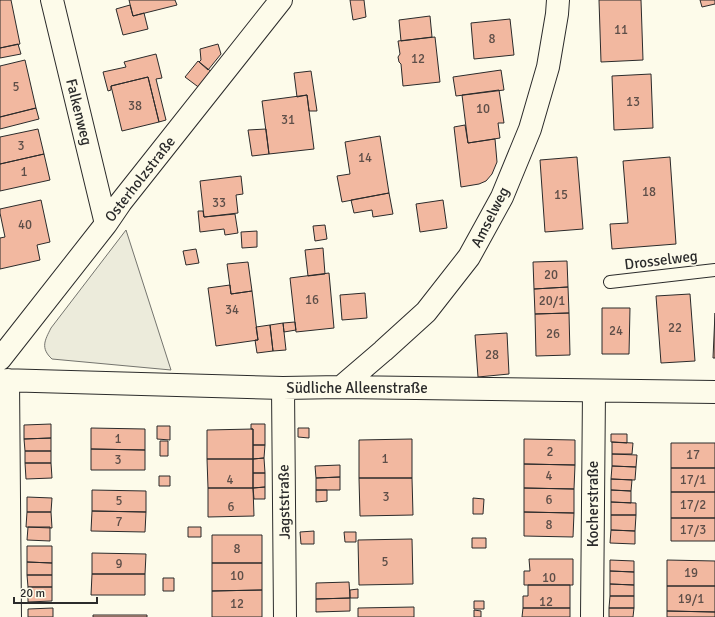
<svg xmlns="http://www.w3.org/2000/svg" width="715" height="617" font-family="Signika,sans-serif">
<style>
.green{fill:#ecebdb;stroke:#74746e}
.building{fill:#f2b8a0;stroke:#2b2b2b}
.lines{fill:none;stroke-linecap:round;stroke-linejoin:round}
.lane-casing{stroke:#2b2b2b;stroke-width:14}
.street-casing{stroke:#2b2b2b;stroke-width:24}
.lane{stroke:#fdfbea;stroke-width:12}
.street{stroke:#fdfbea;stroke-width:22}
.labels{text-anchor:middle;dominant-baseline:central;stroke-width:3;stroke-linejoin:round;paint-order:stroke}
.number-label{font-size:13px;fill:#5d4e48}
.street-label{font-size:15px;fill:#2b2b2b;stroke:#fdfbea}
</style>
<rect width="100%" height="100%" fill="#fdfbea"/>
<!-- green -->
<path class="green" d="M126,230L171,370L52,359C40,348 45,340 51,328Z"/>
<!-- building -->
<path class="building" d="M0,0H11L20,44L0,48Z
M129,0H175L177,5L133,16Z
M350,0H364L366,17L353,20Z
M599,0H641L643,60L601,62Z
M700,0H715V4L702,7Z
M130,5L133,16L144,13L148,29L123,35L116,9Z
M430,16L432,37L401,41L399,20Z
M510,19L514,55L474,59L471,23Z
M435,37L440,82L403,86L401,64L399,62L398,57L400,54L398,41Z
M18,44L21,54L0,58V48Z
M218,44L221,54L208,70L199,62L201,60L200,49Z
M156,54L162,78L156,79L166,120L159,122L148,77L111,86V90L108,91L103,72L126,67L124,62Z
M25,60L36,108L0,117V66Z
M198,61L213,73L201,89L185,77Z
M501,70L504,90L456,96L453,77Z
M311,71L317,111H309L307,95L297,97L294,73Z
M651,74L653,128L614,130L612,76Z
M148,77L159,122L122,131L111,86Z
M499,90L504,123H498L500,138L468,143L462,95Z
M307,95L314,149L269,154L262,101Z
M36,108L39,119L0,129V117Z
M465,125L468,143L495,139L497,162L492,174L486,181L479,184L461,187L454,127Z
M38,129L44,154L0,164V137Z
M266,129L269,154L252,156L248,130Z
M380,136L389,193L342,202L337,176L350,174L345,142Z
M44,154L50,180L0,191V164Z
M577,157L583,229L545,232L540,160Z
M670,157L676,244L612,249L610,224L628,223L623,161Z
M241,176L243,194L236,195L238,213L204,217L200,181Z
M389,193L393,214L373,217L372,210L354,213L351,200Z
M41,200L50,242L37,245L40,260L0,269V238L5,237L0,213V209Z
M443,200L447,228L420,232L416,204Z
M198,211H203L204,217L235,214L238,233L225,235L224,229L200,232Z
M325,225L327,239L315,241L313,226Z
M257,231V247L242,248L241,232Z
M323,248L325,274L308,276L305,250Z
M196,249L199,263L186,265L183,251Z
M567,261L568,287L534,289L533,262Z
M248,262L252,291L231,294L227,264Z
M329,273L334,328L296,332L290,278Z
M230,285L231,294L252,291L258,340L216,346L208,288Z
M568,287L569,313L535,314L534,289Z
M365,293L367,318L342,320L340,295Z
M690,294L695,361L661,363L656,296Z
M602,308H630L629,354H602Z
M569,313L570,355L536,356L535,314Z
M715,313V358H713Z
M295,322L296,330L284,332L283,323Z
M283,323L286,350L273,351L270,325Z
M270,325L273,351L257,353L255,340H258L256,327Z
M507,333L509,374L478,377L475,335Z
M51,424V438L24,439V425Z
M251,424H265V445H253V429H251Z
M157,426H170V440L157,439Z
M91,428L145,429V450L91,449Z
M298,428H309V438L298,437Z
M253,429V459H207V430Z
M611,434H627V443L611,442Z
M51,438V451H25L24,439Z
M412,439V478H359V440Z
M524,439L575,440V465L524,464Z
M160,441H168V456H160Z
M612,442L633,443L632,454H612Z
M671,443H715V468H671Z
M253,445H265L264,458L253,459Z
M91,449L145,450V470H91Z
M25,451H51V463H25Z
M612,454L637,455L636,467L612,466Z
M264,458L265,473H253V459Z
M207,459H253V488H208Z
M25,463H51L52,478L26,479Z
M524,464L575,465L574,489L524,488Z
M340,465V477L316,478L315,466Z
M612,466L636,467L635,480L611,479Z
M671,468H715V492H671Z
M253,473H265V487L253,488Z
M159,476H170V486H159Z
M340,477V490H316V478Z
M359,478H412L413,515L360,516Z
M611,479L632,480L631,491L611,490Z
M265,487V499H254L253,488Z
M208,488H253L254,516L208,517Z
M524,488L574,489V513L524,512Z
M92,490L146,491V512L92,511Z
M316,490H327V501L316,502Z
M611,490L631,491V503L611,502Z
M671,492H715V518H671Z
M27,497L52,498L51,512H27Z
M473,498L484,499L483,514H473Z
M611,502L636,503V515H611Z
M92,511L146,512L145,532L91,531Z
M27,512H51L52,528L26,527Z
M524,512L574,513L573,537L524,536Z
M611,515H636L635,531L611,530Z
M671,518H715V541H671Z
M28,527H50V541L27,540Z
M188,527H201V537H188Z
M611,530L635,531V544L610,543Z
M314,531V544H301L300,532Z
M344,532H356V542H345Z
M212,535H262V563H212Z
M472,538H486V548H472Z
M412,539L413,584L359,585L358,540Z
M27,546H52V563L27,562Z
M92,553L146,554L145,574H92Z
M529,559H573V585H524V571H530Z
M610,560L634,561V572L610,571Z
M667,560L715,561V586H667Z
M27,562L52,563V575H27Z
M212,563H262V590L212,591Z
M610,571L634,572V585L610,584Z
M92,574H145V595H91Z
M27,575H52V587H28Z
M163,578H174V591H163Z
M349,582L350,598L316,599V583Z
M610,584L634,585V596H610Z
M528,585H570V608H523V596H528Z
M667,586H715V612L667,611Z
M28,587H52V601L28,602Z
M358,589V598H350V590Z
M262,590V617H212V591Z
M610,596H634V608H609Z
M350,598V611L316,612V599Z
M474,601H484V609H474Z
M414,607V617H358V608Z
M53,608V617H28V609Z
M523,608H570V617H522Z
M609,608H634L633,617H609Z
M474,610L481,611V617H474Z
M667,611L715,612V617H667Z
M93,615H147V617H93Z"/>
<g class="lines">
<defs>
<path id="lane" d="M610,282L715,270"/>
<path id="street" d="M52,0L106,224
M0,359L106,224L121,202L281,0
M0,380L283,388L341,387L715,392
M8,380L10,617
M341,387L383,351L426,312L469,257L502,197L530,129L548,67L557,14L558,0
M283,388L285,617
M592,617L594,391"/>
</defs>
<!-- lane casing -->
<use href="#lane" class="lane-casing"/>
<!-- street casing -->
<use href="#street" class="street-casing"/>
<!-- lane -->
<use href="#lane" class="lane"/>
<!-- street -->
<use href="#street" class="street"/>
</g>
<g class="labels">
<!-- number labels -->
<g class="number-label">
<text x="621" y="30">11</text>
<text x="492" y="39">8</text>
<text x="418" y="59">12</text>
<text x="16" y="87">5</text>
<text x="633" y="102">13</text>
<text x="135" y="106">38</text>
<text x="483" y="109">10</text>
<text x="288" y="120">31</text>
<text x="21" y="146">3</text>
<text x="365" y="158">14</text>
<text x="24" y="172">1</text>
<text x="649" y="192">18</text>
<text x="561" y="195">15</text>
<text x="219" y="203">33</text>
<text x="25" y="225">40</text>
<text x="551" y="275">20</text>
<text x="312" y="300">16</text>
<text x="552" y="301">20/1</text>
<text x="232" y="310">34</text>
<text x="675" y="328">22</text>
<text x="616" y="331">24</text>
<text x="553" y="334">26</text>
<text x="492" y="355">28</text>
<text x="118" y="439">1</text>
<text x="550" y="452">2</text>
<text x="693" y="455">17</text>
<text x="385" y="459">1</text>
<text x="118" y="460">3</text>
<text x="549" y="476">4</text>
<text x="230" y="480">4</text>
<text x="693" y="480">17/1</text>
<text x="386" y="497">3</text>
<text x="549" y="500">6</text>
<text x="119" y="501">5</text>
<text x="693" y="505">17/2</text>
<text x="231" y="507">6</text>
<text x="119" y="522">7</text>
<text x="549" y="525">8</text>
<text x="693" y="530">17/3</text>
<text x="237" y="549">8</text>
<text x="385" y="562">5</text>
<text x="119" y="564">9</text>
<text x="691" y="573">19</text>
<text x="237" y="576">10</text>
<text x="549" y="578">10</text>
<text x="691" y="599">19/1</text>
<text x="546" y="602">12</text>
<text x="237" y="604">12</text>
</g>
<!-- street labels -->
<g class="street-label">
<text transform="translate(79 112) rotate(76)">Falkenweg</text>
<text transform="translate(140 179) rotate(-52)">Osterholzstraße</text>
<text transform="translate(490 217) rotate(-63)">Amselweg</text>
<text transform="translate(661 260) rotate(-7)">Drosselweg</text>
<text x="357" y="388">Südliche Alleenstraße</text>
<text transform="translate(284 502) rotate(-91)">Jagststraße</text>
<text transform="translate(593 504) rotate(-90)">Kocherstraße</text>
</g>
</g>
<!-- scale -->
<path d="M14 597v6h83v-6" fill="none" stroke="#2b2b2b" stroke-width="2"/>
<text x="20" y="597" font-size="12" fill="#2b2b2b" stroke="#fdfbea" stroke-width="3" paint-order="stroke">20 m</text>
</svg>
